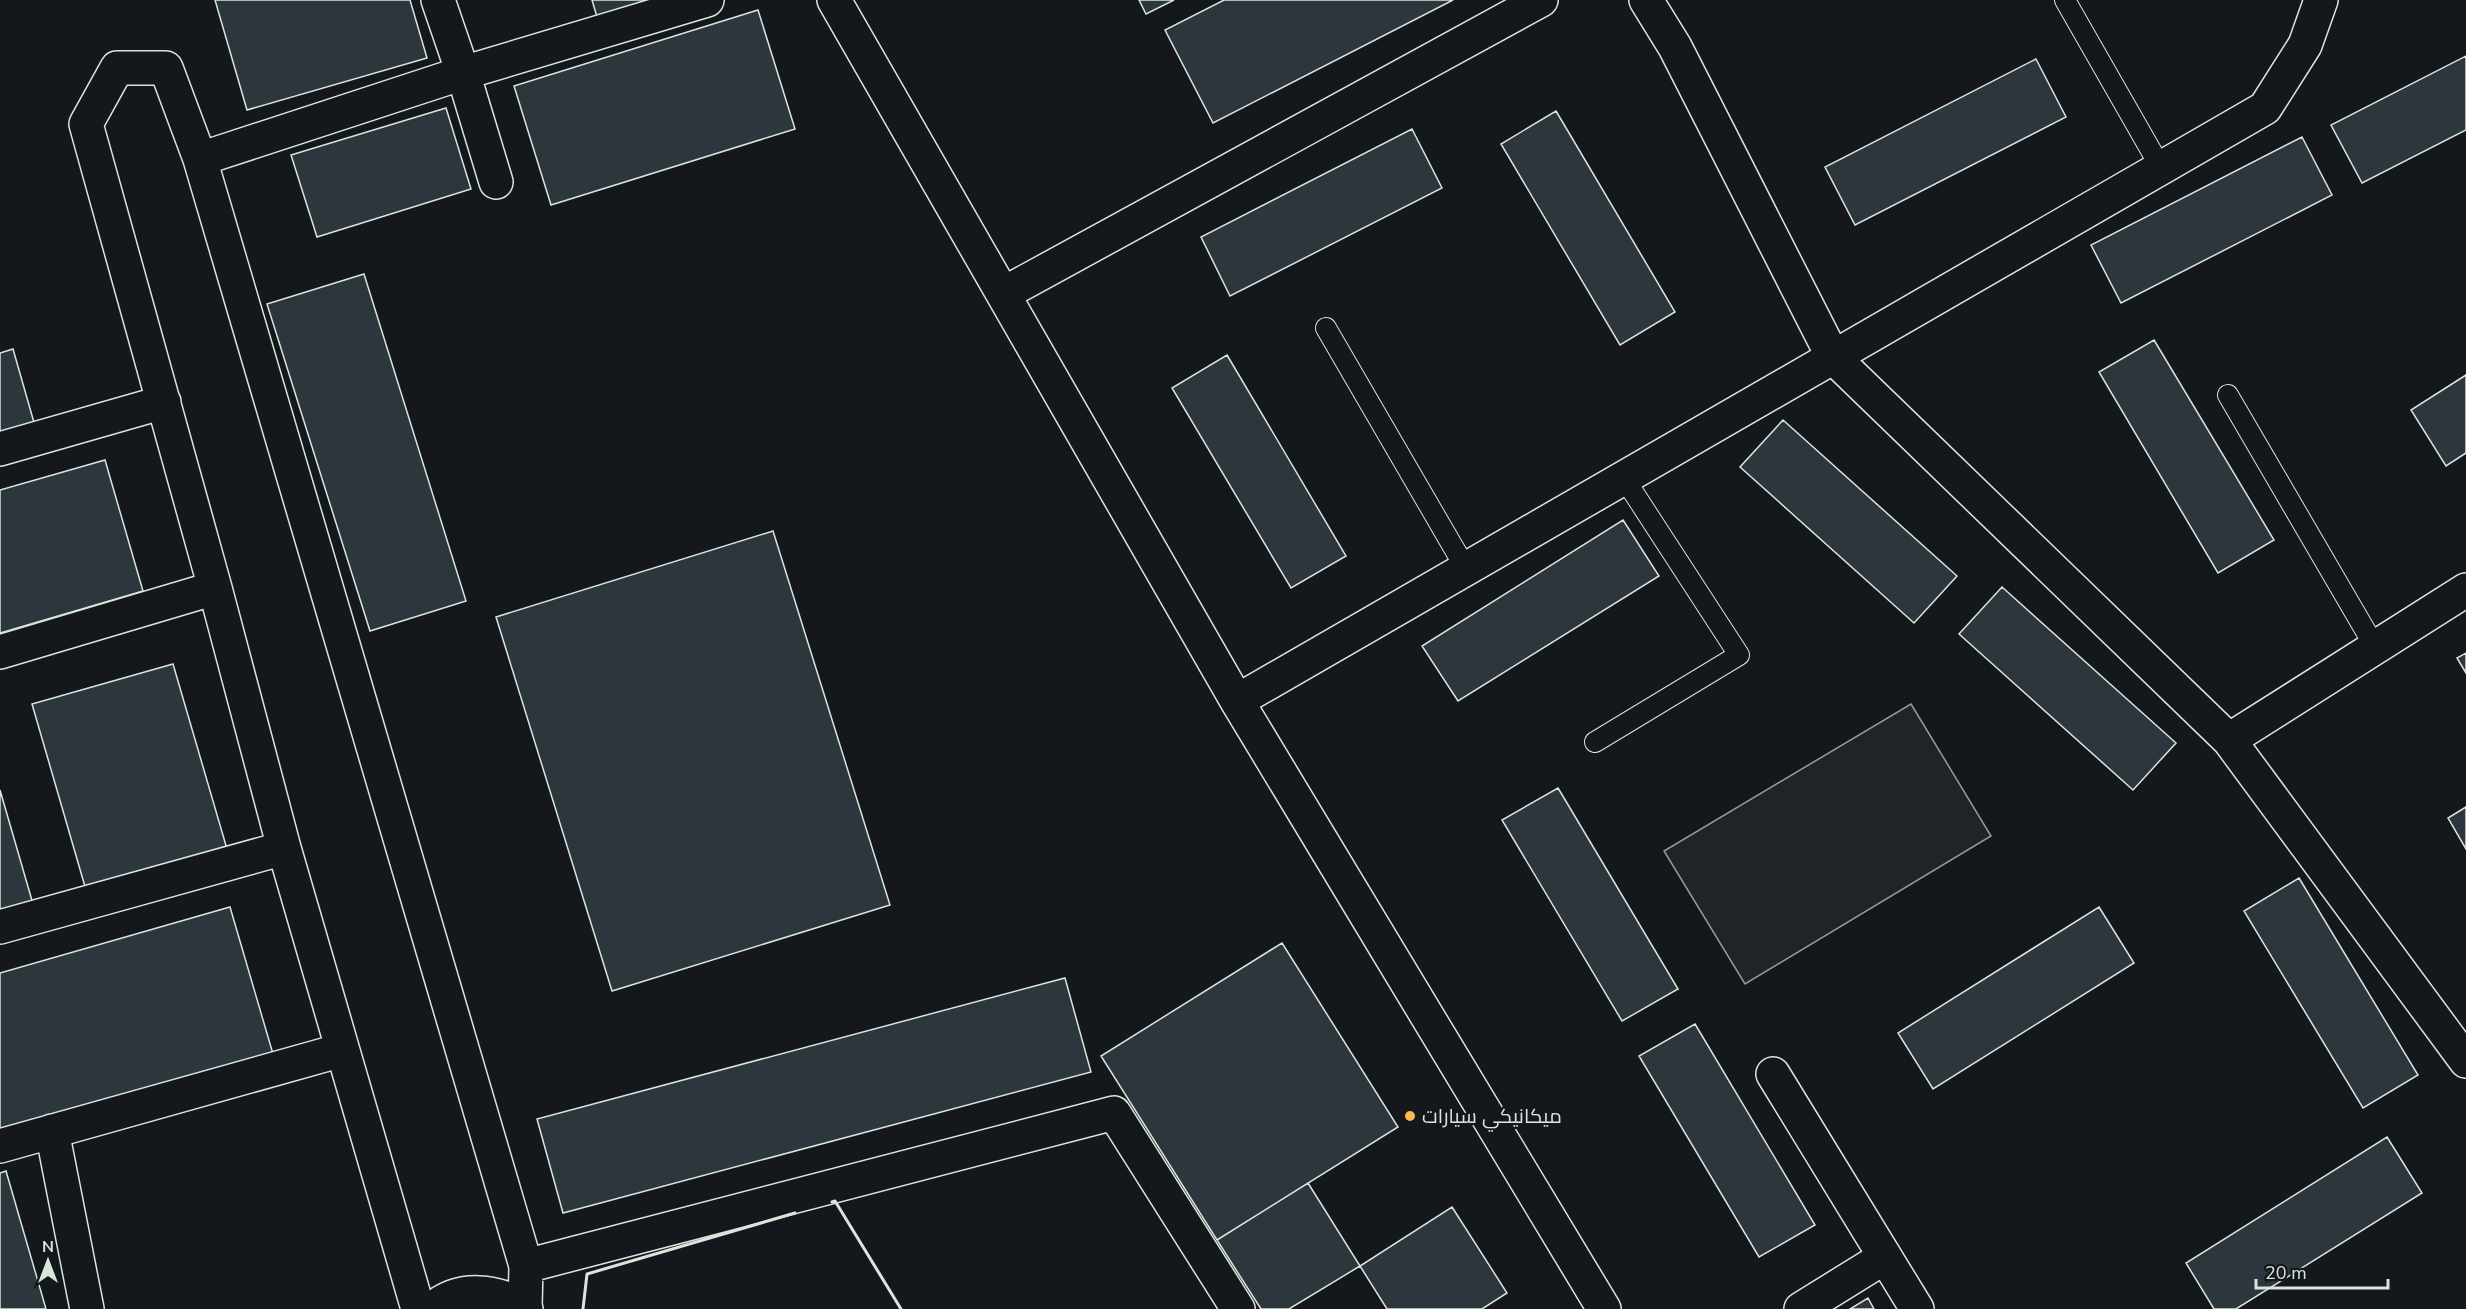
<svg xmlns="http://www.w3.org/2000/svg" width="2466" height="1309" font-family="'Nunito Sans',Cairo,sans-serif">
<style>
.green{fill:#202428;stroke:#939e99;stroke-width:1.5}
.building{fill:#2c363c;stroke:#d8e6dc;stroke-width:1.5}
.lines{fill:none;stroke-linecap:round;stroke-linejoin:round}
.service-casing{stroke:#d8e6dc;stroke-width:22}
.minor-casing{stroke:#d8e6dc;stroke-width:36}
.service{stroke:#14181c;stroke-width:20}
.minor{stroke:#14181c;stroke-width:33}
.wall{stroke:#d8e6dc;stroke-width:3}
.poi-dot{fill:#ffb74d;stroke:#14181c;stroke-width:2}
.labels{text-anchor:middle;dominant-baseline:central;stroke-width:4.5;stroke-linejoin:round;paint-order:stroke}
.poi-label{font-size:20px;fill:#d8e6dc;stroke:#14181c;text-anchor:start}
</style>
<rect width="100%" height="100%" fill="#14181c"/>
<!-- green -->
<path class="green" d="M1911,704L1991,836L1745,984L1664,851Z"/>
<!-- building -->
<path class="building" d="M215,0H410L427,58L247,110Z
M592,0H656L597,17Z
M1139,0H1174L1146,14Z
M1224,0H1453L1213,123L1165,30Z
M758,10L795,129L551,205L514,86Z
M2466,56V130L2362,183L2331,125Z
M2036,59L2066,117L1855,225L1825,167Z
M446,108L471,189L317,237L291,155Z
M1556,111L1675,312L1620,345L1501,144Z
M1412,129L1442,188L1230,296L1201,237Z
M2302,137L2332,195L2121,303L2091,245Z
M364,274L466,601L370,631L267,304Z
M2154,340L2274,540L2218,573L2099,372Z
M13,349L35,426L0,437V353Z
M1227,355L1346,556L1291,588L1172,388Z
M2466,375V453L2446,466L2411,410Z
M1783,420L1957,576L1914,623L1740,467Z
M105,460L143,591L0,633V490Z
M1623,520L1659,576L1458,701L1422,646Z
M773,531L890,905L612,991L496,617Z
M2002,587L2176,743L2133,790L1959,634Z
M2466,653V673L2457,658Z
M173,664L227,849L86,890L32,704Z
M1558,788L1678,989L1622,1021L1502,820Z
M0,790L33,904L0,913Z
M2466,807V849L2448,818Z
M2299,878L2418,1075L2363,1108L2244,911Z
M230,907L273,1054L0,1133V973Z
M2099,907L2134,963L1933,1089L1898,1033Z
M1282,943L1398,1127L1217,1240L1101,1056Z
M1065,978L1091,1072L563,1213L537,1119Z
M1695,1024L1815,1225L1759,1257L1639,1056Z
M2387,1137L2422,1193L2236,1309H2214L2186,1263Z
M6,1171L46,1309H0V1173Z
M1308,1183L1360,1266L1289,1309H1261L1217,1240Z
M1452,1207L1507,1293L1482,1309H1387L1360,1266Z
M1868,1298L1874,1309H1850Z"/>
<g class="lines">
<defs>
<path id="service" d="M2065,0L2161,168
M1326,328L1466,569
M2228,395L2375,647
M1595,742L1739,655L1624,478"/>
<path id="minor" d="M438,0L463,73L496,182
M834,0L1237,701L1604,1309
M1646,0L1675,47L1833,357L2229,740L2466,1061
M200,159L463,73L707,0
M1003,294L1541,0
M0,449L164,402
M0,652L215,588
M1237,701L2265,108L2305,45L2321,0
M2229,740L2466,590
M0,927L284,848
M1773,1074L1917,1309
M52,1131L87,1309
M0,1146L342,1050
M526,1266L1114,1113L1238,1309
M418,1309L284,848L215,588L86,124L117,68H166L200,159L526,1266L525,1308
M433,1309C459,1285 499,1290 526,1309
M1801,1309L1885,1257"/>
</defs>
<!-- service casing -->
<use href="#service" class="service-casing"/>
<!-- minor casing -->
<use href="#minor" class="minor-casing"/>
<!-- service -->
<use href="#service" class="service"/>
<!-- minor -->
<use href="#minor" class="minor"/>
<!-- wall -->
<path class="wall" d="M832,1202L835,1201L901,1309
M583,1309L587,1274L795,1213"/>
</g>
<!-- markers -->
<circle class="poi-dot" cx="1410" cy="1116" r="6"/>
<g class="labels">
<!-- poi labels -->
<g class="poi-label">
<text x="1422" y="1116">ميكانيكي سيارات</text>
</g>
</g>
<!-- north arrow -->
<g transform="translate(48 1261)" stroke="#14181c" stroke-width="4.5" paint-order="stroke">
<path d="M0-4.5L10 22L0 15L-10 22Z" fill="#d8e6dc"/>
<text y="-9" font-size="16" font-weight="bold" text-anchor="middle" fill="#d8e6dc">N</text>
</g>
<!-- scale -->
<path d="M2256 1279v9h132v-9" fill="none" stroke="#d8e6dc" stroke-width="3"/>
<text x="2265" y="1279" font-size="18" fill="#d8e6dc" stroke="#14181c" stroke-width="4.5" paint-order="stroke">20 m</text>
</svg>
